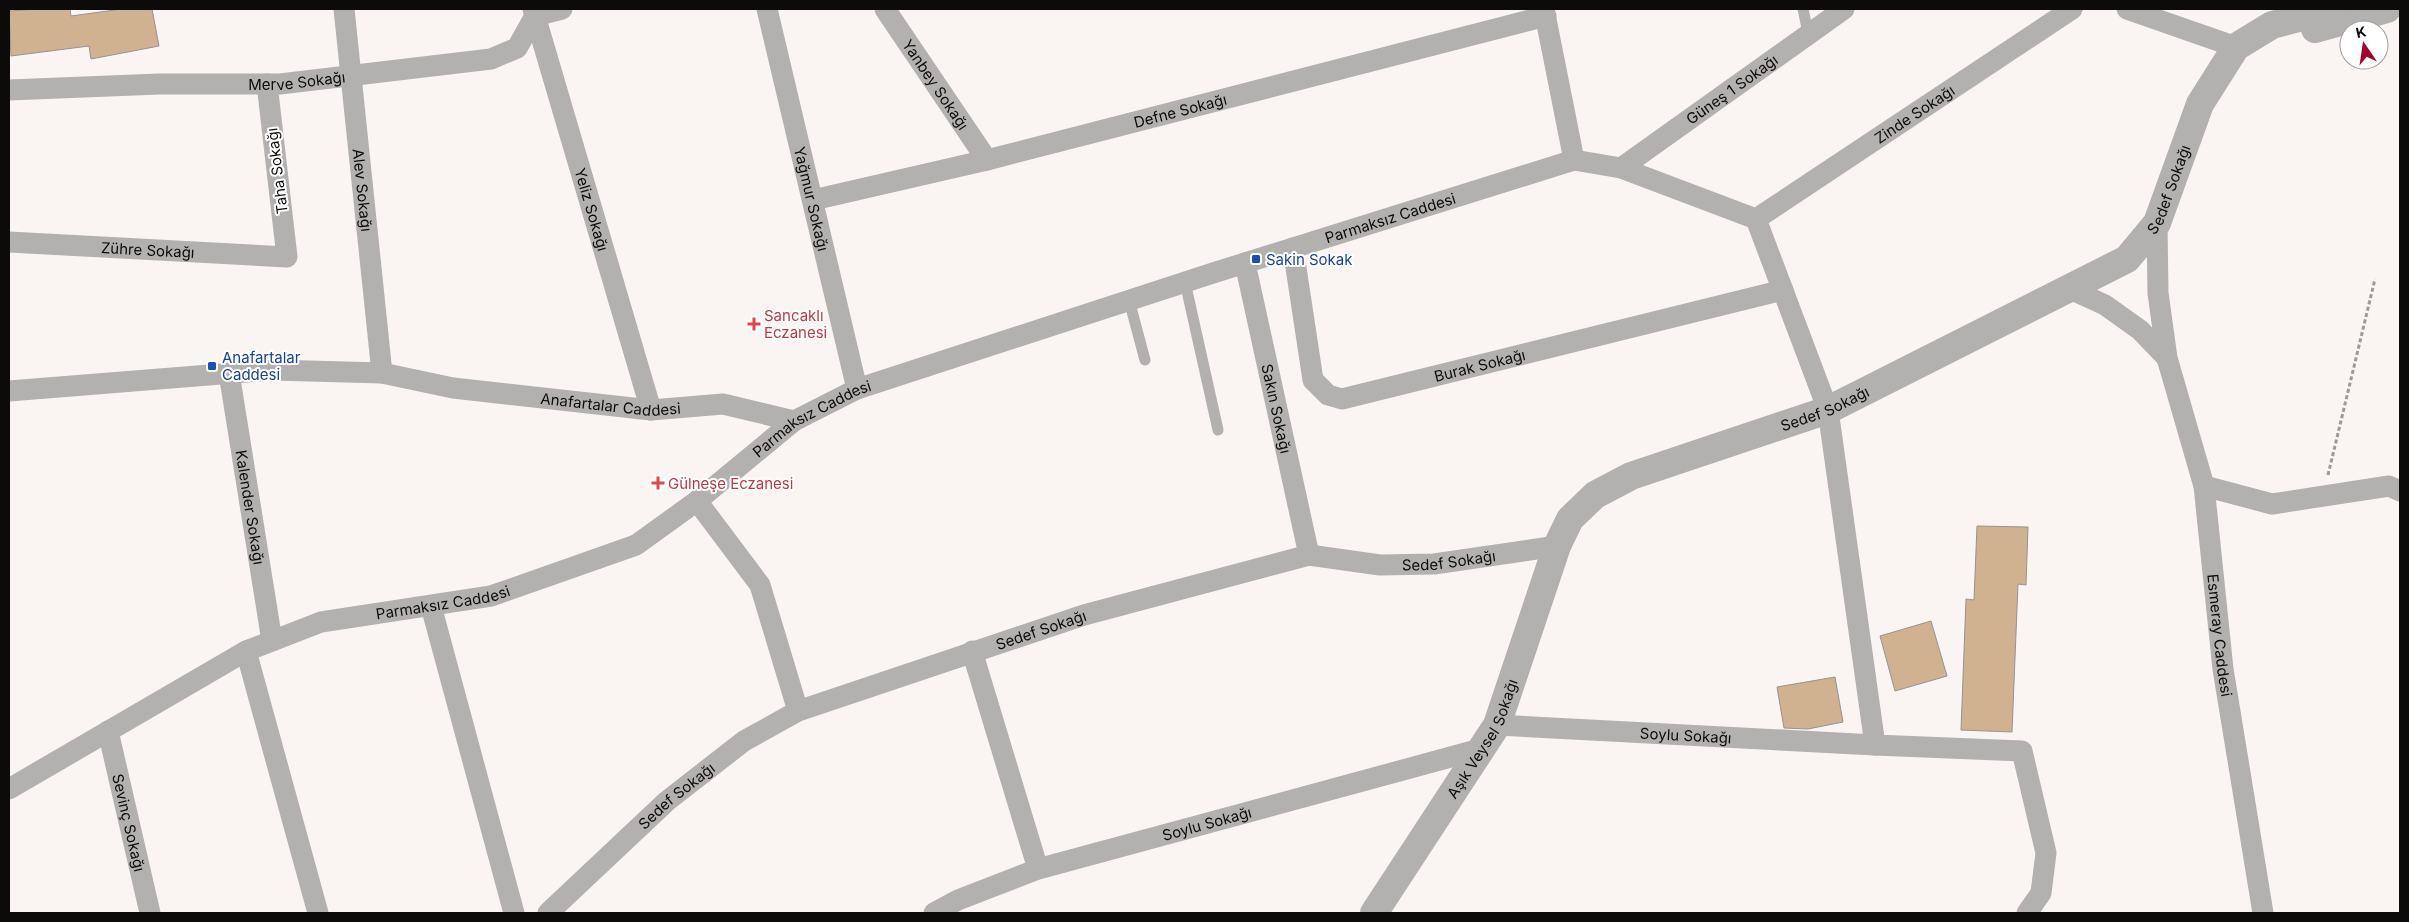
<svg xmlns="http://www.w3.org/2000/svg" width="2409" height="922" font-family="Inter,sans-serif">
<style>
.building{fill:#d0b190;stroke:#969390}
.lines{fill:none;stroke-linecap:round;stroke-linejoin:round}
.path{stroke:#9c9997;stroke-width:3;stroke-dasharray:4 2.5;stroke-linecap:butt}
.service{stroke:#b3b0b0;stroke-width:11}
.minor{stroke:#b3b0b0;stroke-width:21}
.tertiary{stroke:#b3b0b0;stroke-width:28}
.transit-dot{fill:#1a4fb4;stroke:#fff;stroke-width:2}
.health-dot{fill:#e0444e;stroke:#fff;stroke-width:2}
.labels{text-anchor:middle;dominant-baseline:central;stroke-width:4;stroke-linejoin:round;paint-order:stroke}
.street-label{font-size:15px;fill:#0c0b0a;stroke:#fff}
.transit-label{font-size:15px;fill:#164399;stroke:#fff;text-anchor:start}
.health-label{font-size:15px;fill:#be3a42;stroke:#fff;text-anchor:start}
</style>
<rect width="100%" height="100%" fill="#faf5f3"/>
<!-- building -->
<path class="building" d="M37,9H70L71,16L122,9H152L159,46L91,59L89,46L11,56L9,11Z
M1977,526L2028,527L2026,585L2018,584L2012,732L1961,730L1966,599L1974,600Z
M1931,621L1947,676L1895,691L1880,636Z
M1835,677L1843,722L1808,729L1784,728L1777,687Z"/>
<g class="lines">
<!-- path -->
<path class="path" d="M2328,475L2375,279"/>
<!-- service -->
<path class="service" d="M1803,9L1808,33
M1185,282L1218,430
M1129,300L1145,360"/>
<!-- minor -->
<g class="minor">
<path id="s1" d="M344,9L382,373"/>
<path id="s2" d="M533,9L651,410"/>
<path id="s3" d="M767,9L857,389"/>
<path id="s4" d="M885,9L987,160"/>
<path d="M1544,9L1574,160"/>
<path d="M2127,9L2236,47"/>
<path id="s5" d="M9,90L159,84H280L491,59L517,48L535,16L562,9"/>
<path id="s6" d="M1621,168L1844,9"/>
<path id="s7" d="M813,200L987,160L1546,16"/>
<path id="s8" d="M1756,219L2072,9"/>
<path id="s9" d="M2157,223L2158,293L2167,358L2204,486L2223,669L2263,913"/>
<path id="s10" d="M9,242L287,257L267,84"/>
<path id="s11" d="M1293,248L1313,380L1328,395L1342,399L1783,290"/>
<path id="s12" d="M1245,263L1309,555"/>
<path d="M2068,288L2105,305L2140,330L2167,358"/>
<path id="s13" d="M229,373L272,641"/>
<path id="s14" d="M9,391L272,370L382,373L453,388L651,410L723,404L794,421"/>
<path d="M2204,486L2272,504L2389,486L2400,491"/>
<path d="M697,501L760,585L798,711"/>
<path d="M431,606L514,913"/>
<path d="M246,651L318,913"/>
<path d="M972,651L1038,869"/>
<path id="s15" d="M1497,725L1875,745"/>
<path id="s16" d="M108,731L150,913"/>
<path id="s17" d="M9,789L246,651L321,622L491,596L636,545L697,501L794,421L857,389L1213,273L1574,160L1621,168L1756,219L1828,410L1875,745L2022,751L2046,853L2041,893L2027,913"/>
<path id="s18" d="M548,913L667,801L744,741L798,711L1084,615L1309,555L1380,565L1434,564L1557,546"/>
<path id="s19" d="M934,913L958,900L1038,869L1484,748"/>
</g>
<!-- tertiary -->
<g class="tertiary">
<path d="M2315,29L2387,9"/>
<path id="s20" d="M1374,913L1497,725L1557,546L1570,519L1595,495L1631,476L1828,410L2127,259L2157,223L2200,104L2236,47L2272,25L2333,9"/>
</g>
</g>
<!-- markers -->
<g class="transit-dot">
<rect x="1251" y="254" width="10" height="10" rx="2.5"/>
<rect x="207" y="361" width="10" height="10" rx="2.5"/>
</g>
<g class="health-dot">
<path d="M751.5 316.5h5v5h5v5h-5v5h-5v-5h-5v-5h5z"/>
<path d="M655.5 475.5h5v5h5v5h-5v5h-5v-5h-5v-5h5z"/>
</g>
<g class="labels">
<!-- street labels -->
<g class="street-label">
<text stroke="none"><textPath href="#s5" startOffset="288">Merve Sokağı</textPath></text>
<text stroke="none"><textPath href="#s4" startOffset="91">Yanbey Sokağı</textPath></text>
<text stroke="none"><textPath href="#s6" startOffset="136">Güneş 1 Sokağı</textPath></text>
<text stroke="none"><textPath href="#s7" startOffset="378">Defne Sokağı</textPath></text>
<text stroke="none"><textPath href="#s8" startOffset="190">Zinde Sokağı</textPath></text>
<text transform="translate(277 171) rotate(-97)">Taha Sokağı</text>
<text stroke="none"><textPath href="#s20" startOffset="1144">Sedef Sokağı</textPath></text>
<text stroke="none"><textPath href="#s1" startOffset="182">Alev Sokağı</textPath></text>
<text stroke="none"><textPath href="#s3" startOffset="195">Yağmur Sokağı</textPath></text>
<text stroke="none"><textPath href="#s2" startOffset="209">Yeliz Sokağı</textPath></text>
<text stroke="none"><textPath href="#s17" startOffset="1512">Parmaksız Caddesi</textPath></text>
<text stroke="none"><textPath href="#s10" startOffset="139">Zühre Sokağı</textPath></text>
<text stroke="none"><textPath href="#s11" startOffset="311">Burak Sokağı</textPath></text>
<text stroke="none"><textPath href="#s14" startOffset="605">Anafartalar Caddesi</textPath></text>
<text stroke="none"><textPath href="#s20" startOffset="724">Sedef Sokağı</textPath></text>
<text stroke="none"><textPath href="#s12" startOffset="149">Sakın Sokağı</textPath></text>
<text stroke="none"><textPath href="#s17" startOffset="898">Parmaksız Caddesi</textPath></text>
<text stroke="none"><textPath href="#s13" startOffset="136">Kalender Sokağı</textPath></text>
<text stroke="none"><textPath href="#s18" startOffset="998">Sedef Sokağı</textPath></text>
<text stroke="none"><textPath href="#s17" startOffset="478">Parmaksız Caddesi</textPath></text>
<text stroke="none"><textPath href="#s18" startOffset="579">Sedef Sokağı</textPath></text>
<text stroke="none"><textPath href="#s9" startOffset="419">Esmeray Caddesi</textPath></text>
<text stroke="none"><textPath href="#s15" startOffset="189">Soylu Sokağı</textPath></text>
<text stroke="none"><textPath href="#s20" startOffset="206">Aşık Veysel Sokağı</textPath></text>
<text stroke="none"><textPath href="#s18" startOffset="174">Sedef Sokağı</textPath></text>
<text stroke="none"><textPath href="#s16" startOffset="94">Sevinç Sokağı</textPath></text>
<text stroke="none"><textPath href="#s19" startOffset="288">Soylu Sokağı</textPath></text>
</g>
<!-- transit labels -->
<g class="transit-label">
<text x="1266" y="259">Sakin Sokak</text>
<text x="222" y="357">Anafartalar<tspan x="222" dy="17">Caddesi</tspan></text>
</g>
<!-- health labels -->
<g class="health-label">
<text x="764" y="315">Sancaklı<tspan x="764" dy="17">Eczanesi</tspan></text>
<text x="668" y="483">Gülneşe Eczanesi</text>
</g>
</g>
<!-- border -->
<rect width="2409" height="922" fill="none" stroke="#0c0b0a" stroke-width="20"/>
<!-- north arrow -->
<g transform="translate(2364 45) rotate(347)"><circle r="24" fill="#ffffff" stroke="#9e9d9d"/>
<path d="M0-4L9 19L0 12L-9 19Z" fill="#a2032e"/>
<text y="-8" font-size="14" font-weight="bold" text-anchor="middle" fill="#0c0b0a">K</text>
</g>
</svg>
